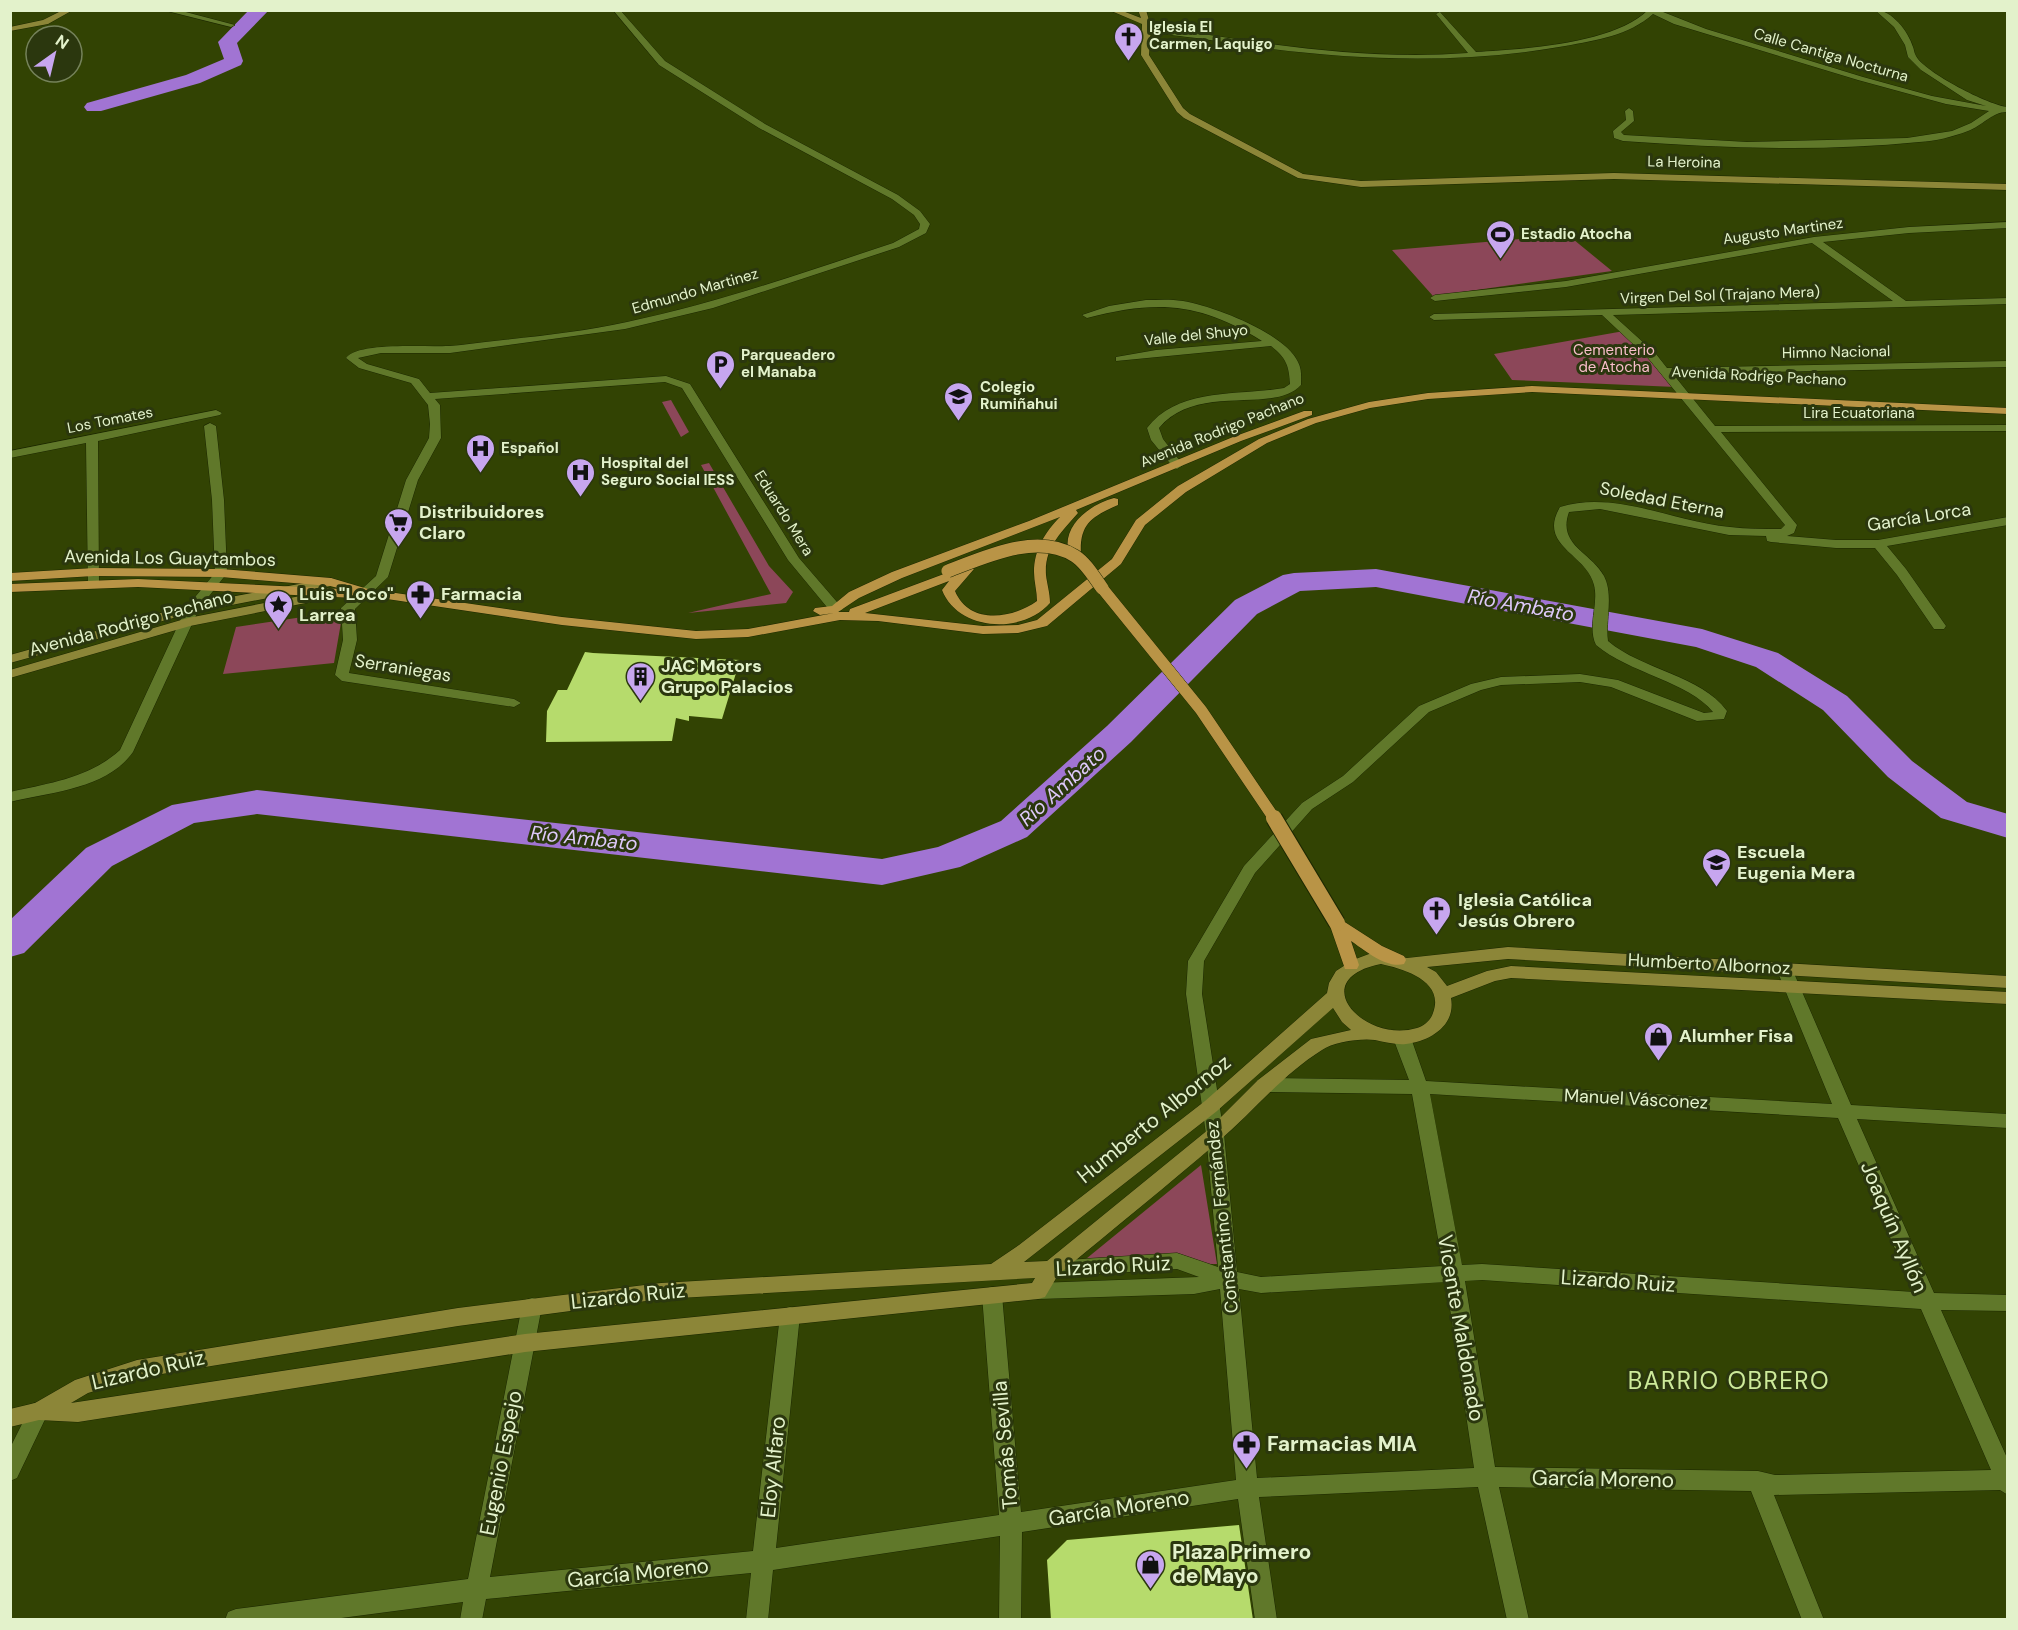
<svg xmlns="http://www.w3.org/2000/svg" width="2018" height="1630" font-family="'DM Sans',sans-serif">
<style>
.green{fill:#8c4759}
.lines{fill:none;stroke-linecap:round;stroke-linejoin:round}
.river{fill:#a174d3;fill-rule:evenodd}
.building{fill:#b6db6c}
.street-casing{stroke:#1c2800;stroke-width:1}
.secondary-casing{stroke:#1c2800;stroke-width:1}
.primary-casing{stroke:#1c2800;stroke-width:1}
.street{fill:#60782a;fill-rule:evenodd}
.secondary{fill:#8c8638;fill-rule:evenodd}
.primary{fill:#b99446;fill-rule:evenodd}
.primary-bridge-far1-casing{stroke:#1c2800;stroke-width:14;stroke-linecap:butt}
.primary-bridge-casing{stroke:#1c2800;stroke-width:18;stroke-linecap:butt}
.primary-bridge-far1{stroke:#b99446;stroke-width:13}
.primary-bridge{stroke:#b99446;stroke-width:16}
.labels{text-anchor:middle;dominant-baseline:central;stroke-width:6;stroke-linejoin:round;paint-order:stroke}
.far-poi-label{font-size:15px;font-weight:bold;fill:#e3f2cb;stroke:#2b370e;text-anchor:start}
.far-street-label{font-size:15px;fill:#e3f2cb;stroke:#2b370e}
.far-park-label{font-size:15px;fill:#f9beca;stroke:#2b370e}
.street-label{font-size:18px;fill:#e3f2cb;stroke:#2b370e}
.poi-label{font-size:18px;font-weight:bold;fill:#e3f2cb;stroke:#2b370e;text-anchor:start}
.water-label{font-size:20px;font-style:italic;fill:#dec9fa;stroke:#2b370e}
.near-street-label{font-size:21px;fill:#e3f2cb;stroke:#2b370e}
.near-poi-label{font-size:21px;font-weight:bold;fill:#e3f2cb;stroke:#2b370e;text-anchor:start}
.near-neighbourhood-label{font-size:24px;letter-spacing:1.5px;fill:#cdea9a;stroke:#2b370e}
</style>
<rect width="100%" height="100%" fill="#324303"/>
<!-- green -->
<path class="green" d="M1568,235L1612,271L1433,296L1392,250Z
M1624,331L1676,387L1512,380L1494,354Z
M671,400L689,432L681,437L662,402Z
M709,463L769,566L793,592L786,603L688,613L771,594L701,465Z
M343,611L334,663L223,674L236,627Z
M1201,1165L1217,1264L1081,1263Z"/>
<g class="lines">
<!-- river -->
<path class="river" d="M249,10H269L237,43L243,61L241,65L200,83L101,111H87L84,107L87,103L186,75L224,59L218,42Z
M1376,569L1702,629L1778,653L1847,696L1912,761L1967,802L2008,814V838L1941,818L1888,777L1823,710L1756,667L1696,647L1376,587L1300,591L1257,614L1131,742L1027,837L960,867L882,885L257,814L194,823L112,866L24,953L10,957V920L86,848L172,805L257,790L882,859L938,847L1001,821L1107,726L1235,600L1283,575L1294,573Z"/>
</g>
<!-- building -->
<path class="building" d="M585,652L593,653L740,660L722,719L689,716V721L676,718L672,741L546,742L547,711L558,690H567Z
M1239,1525L1253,1620H1051L1047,1560L1067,1540Z"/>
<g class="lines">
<defs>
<path id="street" d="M163,10H178L235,25L231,27Z
M613,10H620L665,61L765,124L898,195L920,211L930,224L926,233L899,247L713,308L625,329L450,353H381L358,358L367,364L419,379L430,393L666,376L690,384L799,558L843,609L836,613L831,612L788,560L682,388L665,382L435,399L440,405L441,438L418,480L388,577L355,609L357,640L349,673L514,699L521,703L514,707L342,681L335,675L343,640L341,608L376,576L406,480L429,438L430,424L428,405L411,383L359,368L346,358C360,340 436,349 461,345C516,338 573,334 627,322C718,303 805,272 893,243L919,229L920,224L914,215L892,199L759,128L659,65Z
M1648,10H1658L1706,29L1863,77L1932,96L1986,106L1967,100L1921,70L1908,57L1905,45L1894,27L1875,10C1892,10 1908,31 1913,47C1914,49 1914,53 1916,56C1924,72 1990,106 2008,107V112C1993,111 1982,126 1968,131C1952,137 1936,141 1919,142C1821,152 1721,148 1623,141L1614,138L1613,131L1626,120L1625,111L1629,108L1633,111L1634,121L1621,132L1624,135L1747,142L1907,138L1952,131L1971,123L1989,111L1946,104L1858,80L1674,24L1653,14C1628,36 1597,40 1565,46C1447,67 1327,59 1210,40C1193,37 1157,35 1143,27L1147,25C1252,42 1361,61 1468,53L1436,14L1440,12L1476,52C1523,49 1614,44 1648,10Z
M2008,222V228L1909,233L1823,242L1906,301L2008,298V304L1613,315L1656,354L1667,368L2008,361V367L1673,374L1715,426L2008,425V431L1721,432L1797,525L1794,533L1787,536L1836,540H1878L2008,517V525L1887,546L1906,569L1946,626L1944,629H1934L1897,575L1875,548H1836L1771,542L1767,541L1766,536L1729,535L1600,509L1569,512C1557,545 1591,552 1604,576C1614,596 1605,620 1608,641C1642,670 1701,675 1727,711L1724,719L1697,721L1611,687L1580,682L1501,685L1481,690L1429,712L1353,782L1312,809L1255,873L1204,961L1202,994L1224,1134L1237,1272L1261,1277L1443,1266L1412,1094L1264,1092L1258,1090L1255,1085L1258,1080L1264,1078L1409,1080L1393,1038L1396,1033H1408L1411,1038L1426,1081L1832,1104L1776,968L1778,964H1790L1851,1105L2008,1114V1128L1857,1119L1934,1293L2008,1295V1311L1941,1310L2008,1460V1495L2000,1490L1774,1495L1824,1620H1802L1751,1491L1499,1487L1529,1620H1507L1478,1487L1259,1497L1277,1620H1255L1238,1499L1022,1532L1021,1620H999L1000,1536L773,1570L768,1620H746L751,1573L486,1599L482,1620H460L463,1602L326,1620H225L228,1612L236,1609L468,1579L522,1306L525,1300L532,1298L539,1300L542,1306L490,1577L753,1551L780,1315L783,1309L790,1307L797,1309L800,1315L776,1548L999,1515L982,1295L985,1289L992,1287L999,1289L1002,1295L1021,1512L1236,1480L1220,1289L1194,1294L1038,1299L1031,1297L1028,1291L1031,1285L1038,1283L1199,1277L1177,1269L1051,1277L1044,1275L1041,1269L1044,1263L1051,1261L1177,1253L1218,1267L1206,1134L1186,994L1188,961L1244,866L1302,803L1343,776L1419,706L1471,684L1501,677L1580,674L1618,680L1704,713L1713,712C1689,682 1629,673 1596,645C1587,627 1599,604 1594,585C1587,554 1537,546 1560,507C1615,490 1674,522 1730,527C1747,529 1764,529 1781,529L1785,525L1648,358L1602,315L1434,320L1429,317L1434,314L1893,301L1812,243L1566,287L1435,301L1430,298L1435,295L1566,281L1814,237L1909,227ZM1430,1094L1838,1118L1914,1292L1482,1264L1462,1265ZM1482,1280L1921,1309L1991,1470L1775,1475L1758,1471L1495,1467L1465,1281ZM1446,1282L1474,1468L1257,1478L1239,1289L1261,1293Z
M1146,300C1158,300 1170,299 1183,301C1213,306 1285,333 1298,362C1302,369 1301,378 1301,385C1274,415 1197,382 1159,428L1163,439L1183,465L1177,469L1173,467L1151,440L1147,428C1178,387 1238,396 1284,388L1290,384C1289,365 1286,358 1271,346L1116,361V357L1156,350L1262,341C1199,302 1157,300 1087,318L1082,315L1109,306Z
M216,410L222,413L220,415L98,441L99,584L93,588L88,587L86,443L10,458V451Z
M210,423L216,426L224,500L227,573L199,609L133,752C107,789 51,792 10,802V792C50,783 89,778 120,750L186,608L215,573L212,500L204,426Z
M39,1402L46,1404L49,1411L17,1478L10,1481V1448L32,1404Z"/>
<path id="secondary" d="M63,10H73L48,24L10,31V27L43,20Z
M1109,10H1120L1141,18L1138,10H1146L1151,27L1149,55L1183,108L1190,114L1303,174L1361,181L1614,173L2008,184V190L1614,179L1361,187L1298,178L1184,118L1177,112L1141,55L1142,24Z
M331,578L337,582L336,585L195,612L10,663V655L193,604Z
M331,590L336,591L337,594L336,597L190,626L10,678V670L188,618Z
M1508,947L2008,976V988L1508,959L1427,967L1436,972L1447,986L1487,971L1511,966L2008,992V1004L1511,978L1495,981L1451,998C1456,1025 1431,1041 1406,1044C1396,1045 1385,1042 1375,1040C1361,1038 1333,1042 1322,1050C1282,1075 1254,1111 1219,1141C1167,1186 1112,1230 1058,1275L1045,1297L1038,1299L525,1352L78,1422L39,1420L10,1427V1409L35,1403L75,1380L137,1360L458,1308L661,1283L991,1264L1019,1245L1205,1101L1327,993L1329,983L1336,971L1353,960L1369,954L1381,952L1407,958ZM1381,964C1404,969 1445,981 1433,1013C1431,1020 1424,1026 1417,1028C1364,1044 1304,979 1381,964ZM1333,1008L1342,1022L1351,1030L1311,1039L1258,1080L1209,1129L1047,1261L1024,1262L1217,1111ZM1035,1278L1032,1283L525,1334L71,1403L88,1393L137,1378L458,1326L661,1299Z"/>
<path id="primary" d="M1532,386L2008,408V414L1532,392L1428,399L1370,408L1316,423L1267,443L1186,492L1145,525L1121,564L1047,626L1018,633L983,634L878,621L840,620L748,637L696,639L562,625L360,595L354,598L138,587L10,592V584L138,579L342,589L330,586L221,577L94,576L10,581V573L94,568L221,569L331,578L368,589L562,617L696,631L748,629L834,613L820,615L813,611L815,608L832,606L849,592L892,572L1029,521L1233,437L1304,411H1312V415L1241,441L1076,510L1078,513C1062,532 1044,547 1046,575C1047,584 1050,593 1050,603C1022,635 958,631 942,590L949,581L865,613L983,626L1018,625L1037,620L1112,559L1136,520L1178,486L1259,439L1308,419L1369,402L1428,393ZM1060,517C1045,532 1034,550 1034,572C1034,582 1037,591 1037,601C1012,619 969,625 955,591L974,569L968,565L850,609L849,612H838L859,598L902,578Z
M1114,498L1118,499V505C1091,517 1079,524 1081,556L1079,559H1071C1057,529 1088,505 1114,498Z
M1102,584L1107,585L1206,707L1279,815L1282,818L1279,821H1269L1196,713L1097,591L1096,588L1097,585Z
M1337,917L1382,946L1404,956L1406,960L1404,964C1387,969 1364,950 1351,941L1359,965L1357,969H1345L1329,923L1331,919Z"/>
</defs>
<!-- street casing -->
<use href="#street" class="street-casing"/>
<!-- secondary casing -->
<use href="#secondary" class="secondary-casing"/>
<!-- primary casing -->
<use href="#primary" class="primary-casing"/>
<!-- street -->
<use href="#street" class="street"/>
<!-- secondary -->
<use href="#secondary" class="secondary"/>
<!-- primary -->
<use href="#primary" class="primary"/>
<defs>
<path id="primary-bridge-far1" d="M948,571C985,557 1037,532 1075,556C1086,563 1094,577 1102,588"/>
<path id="primary-bridge" d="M1274,818L1337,923"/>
</defs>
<!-- primary-bridge-far1 casing -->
<use href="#primary-bridge-far1" class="primary-bridge-far1-casing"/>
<!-- primary-bridge casing -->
<use href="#primary-bridge" class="primary-bridge-casing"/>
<!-- primary-bridge-far1 -->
<use href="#primary-bridge-far1" class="primary-bridge-far1"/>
<!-- primary-bridge -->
<use href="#primary-bridge" class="primary-bridge"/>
</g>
<!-- icons -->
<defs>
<symbol id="church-pin" viewBox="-11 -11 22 30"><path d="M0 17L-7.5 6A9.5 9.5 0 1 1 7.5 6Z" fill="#c7a6ef" stroke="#2b370e"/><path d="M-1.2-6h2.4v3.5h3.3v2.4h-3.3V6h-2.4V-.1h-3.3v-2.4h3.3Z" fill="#111"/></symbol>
<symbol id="stadium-pin" viewBox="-11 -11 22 30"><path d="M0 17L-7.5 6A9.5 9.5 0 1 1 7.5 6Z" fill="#c7a6ef" stroke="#2b370e"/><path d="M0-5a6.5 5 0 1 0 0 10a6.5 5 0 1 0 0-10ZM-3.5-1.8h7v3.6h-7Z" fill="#111"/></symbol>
<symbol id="parking-pin" viewBox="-11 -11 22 30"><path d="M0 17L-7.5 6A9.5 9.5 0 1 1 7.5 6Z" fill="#c7a6ef" stroke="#2b370e"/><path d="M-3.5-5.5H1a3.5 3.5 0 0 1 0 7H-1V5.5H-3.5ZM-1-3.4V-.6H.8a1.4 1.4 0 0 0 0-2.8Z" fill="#111"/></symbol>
<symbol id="university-pin" viewBox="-11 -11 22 30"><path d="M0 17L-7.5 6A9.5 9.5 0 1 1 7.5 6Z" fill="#c7a6ef" stroke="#2b370e"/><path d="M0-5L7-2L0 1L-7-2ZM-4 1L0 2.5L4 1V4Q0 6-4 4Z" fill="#111"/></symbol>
<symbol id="hospital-pin" viewBox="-11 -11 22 30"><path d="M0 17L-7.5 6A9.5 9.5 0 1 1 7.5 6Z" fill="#c7a6ef" stroke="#2b370e"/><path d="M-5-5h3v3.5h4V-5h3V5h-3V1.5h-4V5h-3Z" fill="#111"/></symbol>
<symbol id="supermarket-pin" viewBox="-11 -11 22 30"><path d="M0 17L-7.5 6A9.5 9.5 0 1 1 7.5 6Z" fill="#c7a6ef" stroke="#2b370e"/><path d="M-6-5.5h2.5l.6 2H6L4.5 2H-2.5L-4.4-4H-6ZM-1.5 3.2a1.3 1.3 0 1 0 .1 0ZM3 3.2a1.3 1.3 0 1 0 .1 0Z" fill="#111"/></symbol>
<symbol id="pharmacy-pin" viewBox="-11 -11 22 30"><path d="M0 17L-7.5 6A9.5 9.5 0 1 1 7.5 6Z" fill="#c7a6ef" stroke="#2b370e"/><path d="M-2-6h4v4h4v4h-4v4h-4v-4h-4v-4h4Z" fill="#111"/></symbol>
<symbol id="sight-pin" viewBox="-11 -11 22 30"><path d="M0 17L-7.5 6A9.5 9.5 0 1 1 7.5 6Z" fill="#c7a6ef" stroke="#2b370e"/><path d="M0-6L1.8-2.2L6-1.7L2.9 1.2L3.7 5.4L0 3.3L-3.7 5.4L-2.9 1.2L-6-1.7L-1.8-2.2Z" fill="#111"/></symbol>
<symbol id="building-pin" viewBox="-11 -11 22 30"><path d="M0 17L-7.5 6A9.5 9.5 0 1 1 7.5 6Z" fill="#c7a6ef" stroke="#2b370e"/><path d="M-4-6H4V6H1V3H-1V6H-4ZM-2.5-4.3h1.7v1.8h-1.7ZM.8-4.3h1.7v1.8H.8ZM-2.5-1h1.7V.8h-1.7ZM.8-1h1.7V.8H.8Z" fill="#111"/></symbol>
<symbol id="school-pin" viewBox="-11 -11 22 30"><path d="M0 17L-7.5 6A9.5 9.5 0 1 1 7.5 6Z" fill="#c7a6ef" stroke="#2b370e"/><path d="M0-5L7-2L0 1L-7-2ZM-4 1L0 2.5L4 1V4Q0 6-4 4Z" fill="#111"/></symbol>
<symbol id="shop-pin" viewBox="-11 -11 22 30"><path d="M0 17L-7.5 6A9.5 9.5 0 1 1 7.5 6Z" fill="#c7a6ef" stroke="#2b370e"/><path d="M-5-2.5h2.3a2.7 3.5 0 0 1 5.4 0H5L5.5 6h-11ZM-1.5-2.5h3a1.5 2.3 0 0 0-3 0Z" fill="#111"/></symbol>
</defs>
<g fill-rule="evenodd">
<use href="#church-pin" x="1112" y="20" width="33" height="45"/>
<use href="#stadium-pin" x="1484" y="218" width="33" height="45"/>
<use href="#parking-pin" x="704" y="348" width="33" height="45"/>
<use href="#university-pin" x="942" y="380" width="33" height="45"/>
<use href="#hospital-pin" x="464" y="432" width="33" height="45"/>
<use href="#hospital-pin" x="564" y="456" width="33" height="45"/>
<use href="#supermarket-pin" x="382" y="506" width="33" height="45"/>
<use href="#pharmacy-pin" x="404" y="578" width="33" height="45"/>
<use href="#sight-pin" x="262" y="588" width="33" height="45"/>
<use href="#building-pin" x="624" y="660" width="33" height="45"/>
<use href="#school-pin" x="1700" y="846" width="33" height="45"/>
<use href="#church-pin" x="1420" y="894" width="33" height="45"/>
<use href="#shop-pin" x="1642" y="1020" width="33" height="45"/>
<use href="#pharmacy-pin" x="1230" y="1428" width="33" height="45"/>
<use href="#shop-pin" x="1134" y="1548" width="33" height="45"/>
</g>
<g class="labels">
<!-- far-poi labels -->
<g class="far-poi-label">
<text x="1149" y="27">Iglesia El<tspan x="1149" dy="17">Carmen, Laquigo</tspan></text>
<text x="1521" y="234">Estadio Atocha</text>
<text x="741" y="355">Parqueadero<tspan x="741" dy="17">el Manaba</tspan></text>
<text x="980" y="387">Colegio<tspan x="980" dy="17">Rumiñahui</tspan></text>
<text x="501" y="448">Español</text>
<text x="601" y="463">Hospital del<tspan x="601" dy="17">Seguro Social IESS</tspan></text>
</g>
<!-- far-street labels -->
<g class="far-street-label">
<text transform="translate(1831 55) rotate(16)">Calle Cantiga Nocturna</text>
<text transform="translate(1684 162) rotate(1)">La Heroina</text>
<text transform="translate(1783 231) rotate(-8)">Augusto Martinez</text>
<text transform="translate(695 291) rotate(-16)">Edmundo Martinez</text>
<text transform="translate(1720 295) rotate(-2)">Virgen Del Sol (Trajano Mera)</text>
<text transform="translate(1196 335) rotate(-6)">Valle del Shuyo</text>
<text transform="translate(1836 352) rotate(-1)">Himno Nacional</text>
<text transform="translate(1759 376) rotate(3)">Avenida Rodrigo Pachano</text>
<text x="1859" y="413">Lira Ecuatoriana</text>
<text transform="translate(110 420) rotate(-11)">Los Tomates</text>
<text transform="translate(1222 430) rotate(-22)">Avenida Rodrigo Pachano</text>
<text transform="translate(784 513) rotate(58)">Eduardo Mera</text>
</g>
<!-- far-park labels -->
<g class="far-park-label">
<text x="1614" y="350">Cementerio<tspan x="1614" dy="17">de Atocha</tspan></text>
</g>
<!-- street labels -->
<g class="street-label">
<text transform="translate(1662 500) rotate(11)">Soledad Eterna</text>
<text transform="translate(1919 517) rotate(-9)">García Lorca</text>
<text transform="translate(170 558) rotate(1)">Avenida Los Guaytambos</text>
<text transform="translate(131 623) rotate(-15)">Avenida Rodrigo Pachano</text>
<text transform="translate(403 668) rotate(9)">Serraniegas</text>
<text transform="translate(1709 964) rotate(3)">Humberto Albornoz</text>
<text transform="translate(1636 1099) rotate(3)">Manuel Vásconez</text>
<text transform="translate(1222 1217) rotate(-96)">Constantino Fernández</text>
</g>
<!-- poi labels -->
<g class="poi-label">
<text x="419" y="512">Distribuidores<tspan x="419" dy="21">Claro</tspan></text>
<text x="299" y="594">Luis "Loco"<tspan x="299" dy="21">Larrea</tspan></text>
<text x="441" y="594">Farmacia</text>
<text x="661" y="666">JAC Motors<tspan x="661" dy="21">Grupo Palacios</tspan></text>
<text x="1737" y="852">Escuela<tspan x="1737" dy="21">Eugenia Mera</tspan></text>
<text x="1458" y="900">Iglesia Católica<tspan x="1458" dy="21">Jesús Obrero</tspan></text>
<text x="1679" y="1036">Alumher Fisa</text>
</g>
<!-- water labels -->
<g class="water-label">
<text transform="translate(1521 605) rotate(10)">Río Ambato</text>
<text transform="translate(1062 786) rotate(-42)">Río Ambato</text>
<text transform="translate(584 838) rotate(6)">Río Ambato</text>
</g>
<!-- near-street labels -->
<g class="near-street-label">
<text transform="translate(1154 1119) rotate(-39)">Humberto Albornoz</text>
<text transform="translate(1894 1227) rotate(67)">Joaquín Ayllón</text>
<text transform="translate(1113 1266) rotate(-3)">Lizardo Ruiz</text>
<text transform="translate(1618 1281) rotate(4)">Lizardo Ruiz</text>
<text transform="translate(628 1296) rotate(-6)">Lizardo Ruiz</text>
<text transform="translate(1461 1328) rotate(80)">Vicente Maldonado</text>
<text transform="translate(148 1370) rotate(-13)">Lizardo Ruiz</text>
<text transform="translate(1005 1445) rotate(-95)">Tomás Sevilla</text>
<text transform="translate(501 1463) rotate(-79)">Eugenio Espejo</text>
<text transform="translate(773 1467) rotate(-84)">Eloy Alfaro</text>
<text transform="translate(1603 1479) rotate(1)">García Moreno</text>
<text transform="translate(1119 1508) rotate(-9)">García Moreno</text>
<text transform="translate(638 1573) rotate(-6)">García Moreno</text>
</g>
<!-- near-poi labels -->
<g class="near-poi-label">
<text x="1267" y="1444">Farmacias MIA</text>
<text x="1172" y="1552">Plaza Primero<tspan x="1172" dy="24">de Mayo</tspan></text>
</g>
<!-- near-neighbourhood labels -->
<g class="near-neighbourhood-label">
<text x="1729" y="1380">BARRIO OBRERO</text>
</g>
</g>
<!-- border -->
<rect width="2018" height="1630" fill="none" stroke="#e3f2cb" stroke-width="24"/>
<!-- north arrow -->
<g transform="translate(54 54) rotate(34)"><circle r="28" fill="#2b370e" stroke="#75825a" stroke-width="1.5"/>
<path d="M0-4.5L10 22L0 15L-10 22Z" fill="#c7a6ef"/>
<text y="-9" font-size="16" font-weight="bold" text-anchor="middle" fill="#e3f2cb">N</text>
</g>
</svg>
